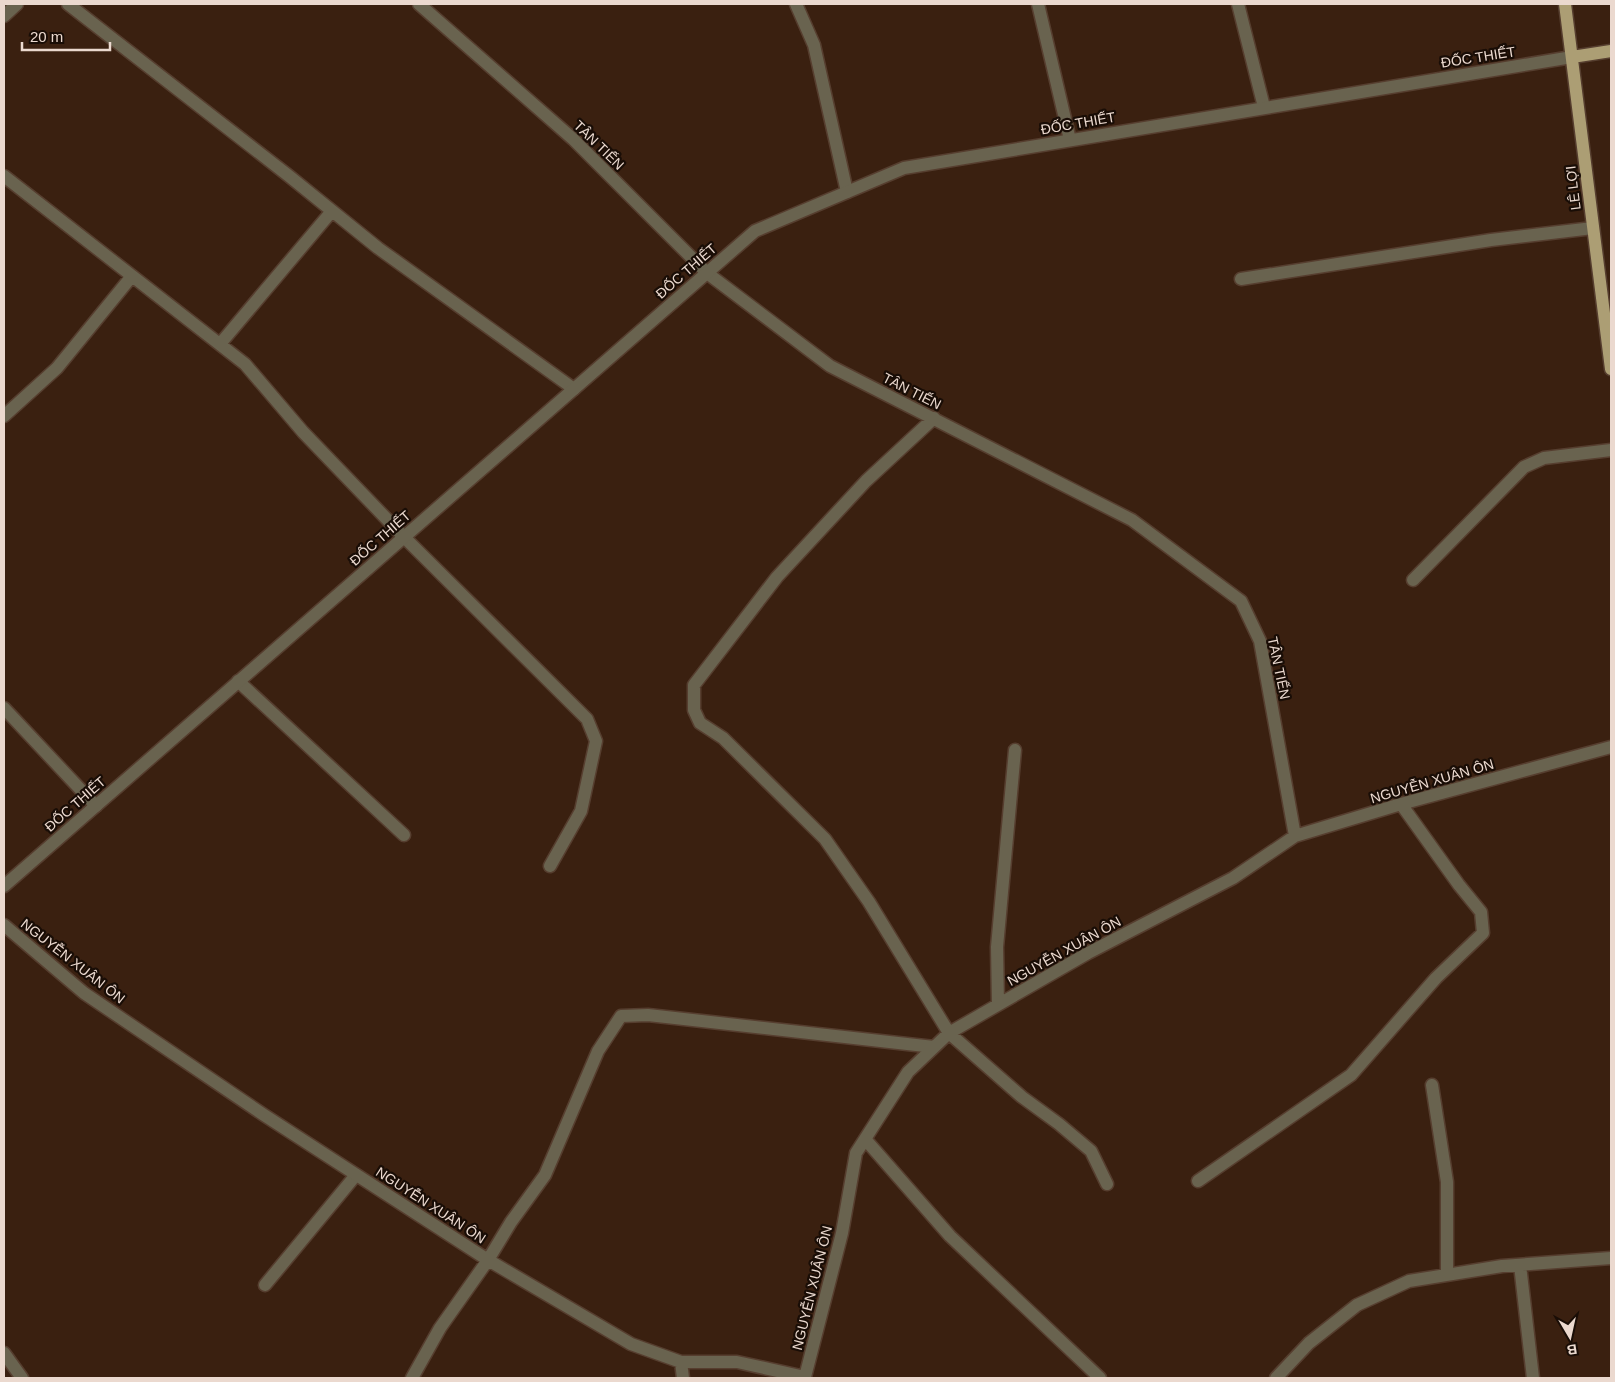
<svg xmlns="http://www.w3.org/2000/svg" width="1615" height="1382" font-family="Helvetica,sans-serif">
<style>
.lines{fill:none;stroke-linecap:round;stroke-linejoin:round}
.service-casing{stroke:#563e2f;stroke-width:15}
.minor-casing{stroke:#563e2f;stroke-width:15}
.tertiary-casing{stroke:#563e2f;stroke-width:15}
.primary-casing{stroke:#563e2f;stroke-width:15}
.service{stroke:#69634f;stroke-width:12}
.minor{stroke:#69634f;stroke-width:12}
.tertiary{stroke:#69634f;stroke-width:12}
.primary{stroke:#ac9e74;stroke-width:12}
.labels{text-anchor:middle;dominant-baseline:central;stroke-width:4.5;stroke-linejoin:round;paint-order:stroke}
.street-label{font-size:14px;fill:#ebd9cf;stroke:#190d06}
</style>
<rect width="100%" height="100%" fill="#3a2010"/>
<g class="lines">
<defs>
<path id="service" d="M265,1285L356,1175"/>
<path id="minor" d="M68,4L289,176L378,248L574,389
M419,4L573,139L707,273L830,366L1132,520L1241,601L1260,641L1295,836
M796,4L814,45L847,192
M1038,4L1070,140
M1238,4L1264,107
M4,16L17,4
M4,176L245,364L303,432L404,537L587,719L596,741L581,811L550,866
M1241,279L1491,240L1593,228
M220,344L332,211
M4,416L57,368L132,276
M934,418L866,481L777,577L694,685V710L700,723L723,738L825,839L869,902L949,1033L1022,1097L1059,1124L1091,1151L1107,1184
M1413,580L1524,467L1544,458L1611,450
M238,681L404,835
M4,708L96,806
M4,925L84,993L264,1115L488,1260L631,1344L681,1362H737L805,1377L842,1233L856,1153L908,1072L949,1033L1088,953L1233,878L1295,836L1401,804L1611,747
M998,1004L997,947L1015,750
M1432,1085L1447,1182V1275
M865,1139L950,1236L1100,1378
M1198,1181L1351,1075L1436,978L1483,933L1481,912L1459,885L1401,804
M1520,1265L1533,1378
M4,1353L22,1378
M681,1362L683,1378
M412,1378L440,1328L488,1260L511,1222L545,1175L598,1051L621,1016L648,1015L934,1047
M1276,1378L1309,1343L1357,1305L1409,1281L1502,1266L1611,1258"/>
<path id="tertiary" d="M4,886L755,231L904,168L1572,57"/>
<path id="primary" d="M1565,4L1611,369
M1572,57L1611,51"/>
</defs>
<!-- service casing -->
<use href="#service" class="service-casing"/>
<!-- minor casing -->
<use href="#minor" class="minor-casing"/>
<!-- tertiary casing -->
<use href="#tertiary" class="tertiary-casing"/>
<!-- primary casing -->
<use href="#primary" class="primary-casing"/>
<!-- service -->
<use href="#service" class="service"/>
<!-- minor -->
<use href="#minor" class="minor"/>
<!-- tertiary -->
<use href="#tertiary" class="tertiary"/>
<!-- primary -->
<use href="#primary" class="primary"/>
</g>
<g class="labels">
<!-- street labels -->
<g class="street-label">
<text transform="translate(1478 57) rotate(-9)">ĐỐC THIẾT</text>
<text transform="translate(1078 123) rotate(-10)">ĐỐC THIẾT</text>
<text transform="translate(599 145) rotate(44)">TÂN TIẾN</text>
<text transform="translate(1573 188) rotate(-97)">LÊ LỢI</text>
<text transform="translate(686 271) rotate(-41)">ĐỐC THIẾT</text>
<text transform="translate(912 391) rotate(27)">TÂN TIẾN</text>
<text transform="translate(380 538) rotate(-41)">ĐỐC THIẾT</text>
<text transform="translate(1279 668) rotate(78)">TÂN TIẾN</text>
<text transform="translate(1432 781) rotate(-16)">NGUYỄN XUÂN ÔN</text>
<text transform="translate(75 804) rotate(-41)">ĐỐC THIẾT</text>
<text transform="translate(1064 951) rotate(-29)">NGUYỄN XUÂN ÔN</text>
<text transform="translate(73 961) rotate(38)">NGUYỄN XUÂN ÔN</text>
<text transform="translate(431 1205) rotate(33)">NGUYỄN XUÂN ÔN</text>
<text transform="translate(812 1288) rotate(-76)">NGUYỄN XUÂN ÔN</text>
</g>
</g>
<!-- border -->
<rect width="1615" height="1382" fill="none" stroke="#ebd9cf" stroke-width="10"/>
<!-- north arrow -->
<g transform="translate(1570 1337) rotate(171)" stroke="#190d06" stroke-width="4" paint-order="stroke">
<path d="M0-4L9 19L0 12L-9 19Z" fill="#ebd9cf"/>
<text y="-8" font-size="14" font-weight="bold" text-anchor="middle" fill="#ebd9cf">B</text>
</g>
<!-- scale -->
<path d="M22 42v8h88v-8" fill="none" stroke="#ebd9cf" stroke-width="2.5"/>
<text x="30" y="42" font-size="15" fill="#ebd9cf" stroke="#190d06" stroke-width="4" paint-order="stroke">20 m</text>
</svg>
